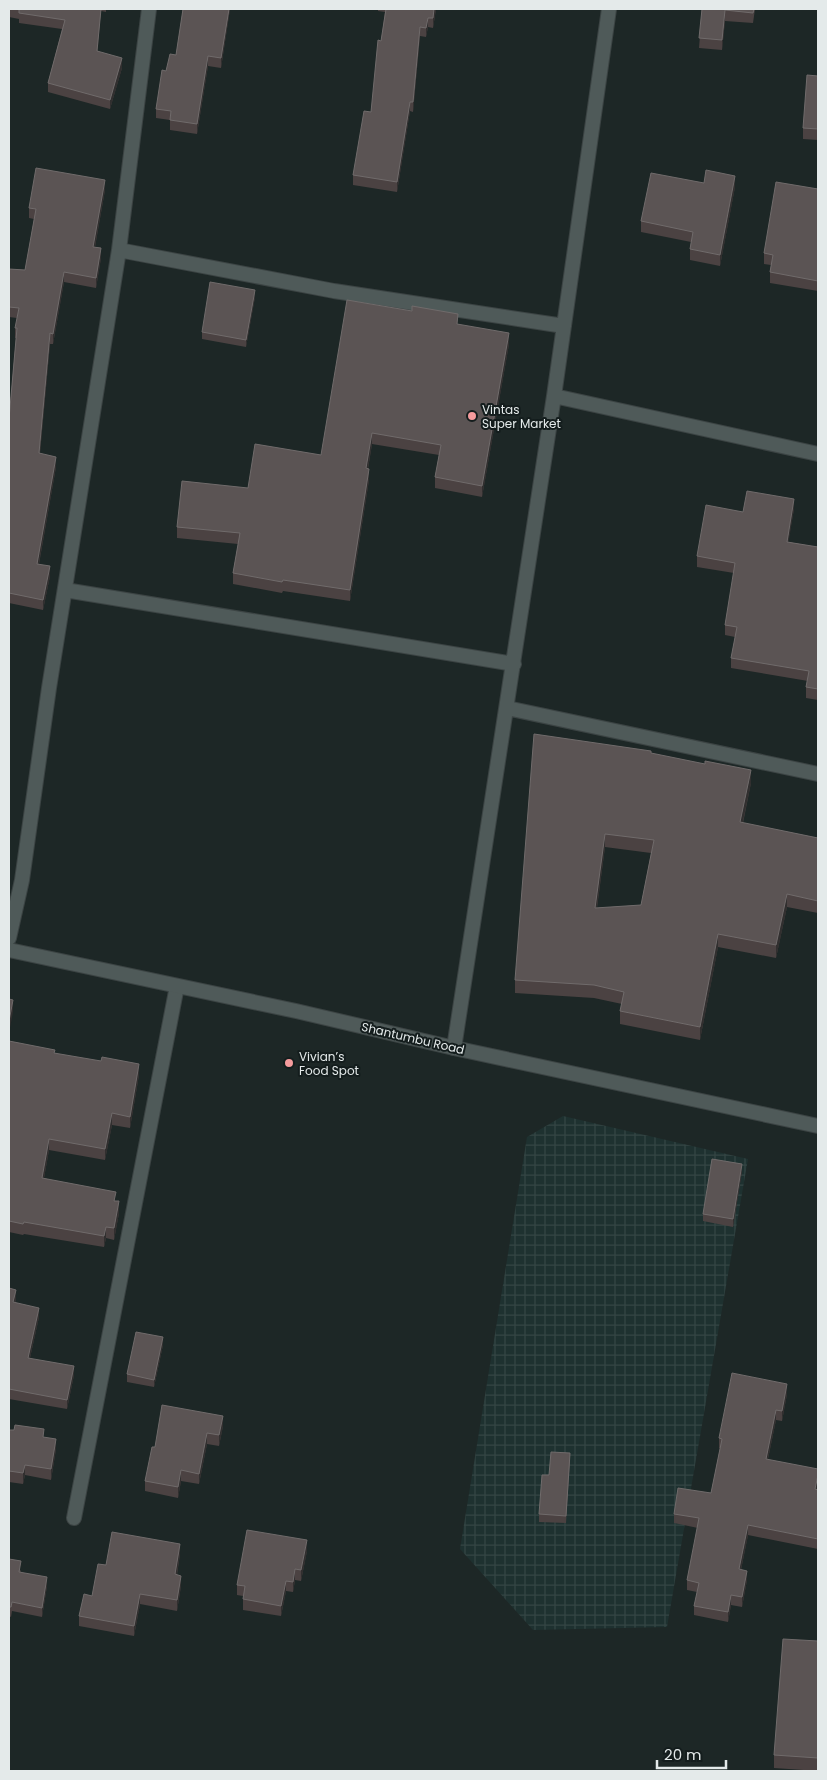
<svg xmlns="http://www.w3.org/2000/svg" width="827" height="1780" font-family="Poppins,sans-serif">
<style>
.industrial{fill:url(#industrial-grid)}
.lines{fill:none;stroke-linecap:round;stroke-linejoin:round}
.minor-casing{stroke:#3c4444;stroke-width:16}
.tertiary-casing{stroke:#3c4444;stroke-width:16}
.minor{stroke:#4f5a59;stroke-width:14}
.tertiary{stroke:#4f5a59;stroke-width:14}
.wall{fill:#4b4242;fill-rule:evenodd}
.shaded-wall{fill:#312f2f}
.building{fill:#5b5454;stroke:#706b6b;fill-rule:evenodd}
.poi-dot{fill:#f59b9d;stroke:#141d1d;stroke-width:2}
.labels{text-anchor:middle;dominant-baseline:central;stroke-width:4;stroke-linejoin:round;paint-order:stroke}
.poi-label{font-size:12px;fill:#e4eaea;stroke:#141d1d;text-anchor:start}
.street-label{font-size:12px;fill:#e4eaea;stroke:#141d1d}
</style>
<defs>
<pattern id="industrial-grid" width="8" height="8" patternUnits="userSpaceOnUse" patternTransform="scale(1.25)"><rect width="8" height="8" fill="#1e3130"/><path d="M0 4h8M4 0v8" fill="none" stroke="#344544"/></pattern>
</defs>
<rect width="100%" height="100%" fill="#1d2726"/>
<!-- industrial -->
<path class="industrial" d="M563,1116L748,1159L667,1627L533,1630L460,1549L527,1137Z"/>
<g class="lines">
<defs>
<path id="minor" d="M119,250L334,291L564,326
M554,396L818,454
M65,590L514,664
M507,708L818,774
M9,938L22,880L49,688L119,250L149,9
M454,1048L554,396L609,9
M74,1518L177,986"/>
<path id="tertiary" d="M9,950L296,1011L454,1048L818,1126"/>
</defs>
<!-- minor casing -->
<use href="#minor" class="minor-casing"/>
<!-- tertiary casing -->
<use href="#tertiary" class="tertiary-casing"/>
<!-- minor -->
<use href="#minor" class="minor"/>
<!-- tertiary -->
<use href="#tertiary" class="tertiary"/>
</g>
<!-- wall -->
<path class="wall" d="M9,9H106V12L101,11L97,51L122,68L110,109L48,92V83L62,29L19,23V19L9,17Z
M183,9H230L221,68L208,66L197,134L170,130V120L156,118V109L166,71L176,55Z
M378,9H436L433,28L428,27L426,37L420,36L413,112L410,111L397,192L353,185V175L371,112L381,41L385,12L378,11Z
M702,9H755L753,23L725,21L722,50L699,48Z
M818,76V140L803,139V128Z
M704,183L735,187L720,266L690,260V249L691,242L641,232V221Z
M818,189V291L770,283V272L771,265L764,264V253Z
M105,190L95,247L101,258L96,288L64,282L53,344H50L40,453L56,467L39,564L50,576L43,610L9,603V419L16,338H15V328L17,318L9,317V269L25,270L34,219L29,218V208Z
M255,297L246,347L202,339V332Z
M458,324L509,344L482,497L435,488V477L439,455L372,444L368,469L369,480L350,601L283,591L282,593L233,584V573L238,544L177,538V527L248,488L321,455Z
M794,509L788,542L818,547V700L806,698V687L808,681L731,668V658L735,637L725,635V625L734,573L697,567V556L743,512Z
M651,753L751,783L743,823L818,838V913L787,907L776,958L718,947L700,1040L620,1024V1011L622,1004L594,998L515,993V980ZM605,847L651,853L641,905L597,908Z
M9,1041L139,1075L130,1128L112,1125L105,1160L49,1150L44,1178L116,1201L119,1213L114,1240L106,1238L104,1247L24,1234L23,1235L9,1232Z
M742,1171L733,1227L703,1221V1214Z
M9,1288L16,1299L15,1303L39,1317L30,1358L74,1375L67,1409L9,1399Z
M163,1345L154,1387L127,1382V1374Z
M787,1394L782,1421L776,1420L768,1459L818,1490V1549L748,1535L741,1570L747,1580L742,1607L731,1605L728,1622L694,1615V1606L697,1592L687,1590V1580L698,1528L674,1523V1514L711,1493L720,1448H719V1438Z
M223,1426L219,1446L207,1444L199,1484L181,1481L178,1498L145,1491V1481L155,1447Z
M9,1430L44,1437L56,1449L51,1480L25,1475L23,1484L9,1482Z
M570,1460L566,1523L539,1522V1514L549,1475Z
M307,1551L301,1581L295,1580L293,1592L286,1591L281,1616L243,1610V1596L237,1595V1585Z
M180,1554L177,1575L181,1586L177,1611L140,1604L134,1636L79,1626V1616L92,1596L106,1565Z
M9,1559L21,1571L20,1573L47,1586L42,1617L12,1611L11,1617L9,1616Z
M818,1641V1771L774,1768V1755Z"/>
<!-- shaded-wall -->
<path class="shaded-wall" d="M101,9L97,60V51Z
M229,9H230L221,68V58Z
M434,9H436L433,28V18Z
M725,10V21L722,50V40Z
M428,18V27L426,37V28Z
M420,27V36L413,112V102Z
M208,56V66L197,134V124Z
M122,58V68L110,109V100Z
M410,102V111L397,192V182Z
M735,176V187L720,266V255Z
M105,180V190L93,257V247Z
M101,248V258L96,288V278Z
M64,272V282L53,344V334Z
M255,290V297L246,347V340Z
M50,333V344L39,463V453Z
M509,333V344L482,497V486Z
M372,433V444L366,479V468Z
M56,457V467L37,574V564Z
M369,469V480L350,601V590Z
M794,499V509L787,552V542Z
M50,566V576L43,610V600Z
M751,770V783L740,835V822Z
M605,834V847L595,921V908Z
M787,894V907L776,958V945Z
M718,934V947L700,1040V1027Z
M13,1000V1012L9,1033V1021Z
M139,1064V1075L130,1128V1117Z
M112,1113V1125L105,1160V1149Z
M49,1139V1150L42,1189V1178Z
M742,1164V1171L733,1227V1219Z
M119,1201V1213L114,1240V1228Z
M106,1227V1238L104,1247V1236Z
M16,1290V1299L13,1311V1302Z
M39,1308V1317L28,1367V1358Z
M163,1337V1345L154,1387V1380Z
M74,1366V1375L67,1409V1400Z
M787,1384V1394L782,1421V1411Z
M776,1410V1420L766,1468V1459Z
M223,1416V1426L219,1446V1435Z
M207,1433V1444L199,1484V1474Z
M56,1439V1449L51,1480V1469Z
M25,1465V1475L23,1484V1473Z
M181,1470V1481L178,1498V1487Z
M818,1475V1485L815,1499V1489Z
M748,1525V1535L739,1579V1569Z
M307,1540V1551L301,1581V1570Z
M180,1544V1554L175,1585V1574Z
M295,1569V1580L293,1592V1582Z
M747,1571V1580L742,1607V1597Z
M181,1576V1586L177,1611V1600Z
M47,1577V1586L42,1617V1608Z
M286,1581V1591L281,1616V1606Z
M140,1594V1604L134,1636V1626Z
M731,1595V1605L728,1622V1612Z"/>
<!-- building -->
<path class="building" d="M15,9H101L97,51L122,58L110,100L48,83L65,20L19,13V9Z
M183,9H229L221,58L208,56L197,124L170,120L171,111L156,109L162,70L166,71L170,54L176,55Z
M386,9H434L433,18H428L426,28L420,27L413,102H410L397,182L353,175L364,111L371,112L378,40L381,41Z
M702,9H754L753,13L725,10L722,40L699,38Z
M807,75L818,76V129L803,128Z
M36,168L105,180L93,247L101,248L96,278L64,272L53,334L50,333L39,453L56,457L37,564L50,566L43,600L9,593V419L17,328H15L19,308L9,307V269L25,270L36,209L29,208Z
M706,170L735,176L720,255L690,249L693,232L641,221L651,173L704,183Z
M776,182L818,189V281L770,272L773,255L764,253Z
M210,282L255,290L246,340L202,332Z
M347,300L412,311V306L458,314L457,324L509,333L482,486L435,477L441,445L372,433L366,468L369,469L350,590L283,580L282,582L233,573L240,533L177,527L182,481L248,488L255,444L321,455Z
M747,491L794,499L787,542L818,547V689L806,687L809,671L731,658L737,627L725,625L735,563L697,556L706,505L743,512Z
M534,734L651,751V753L705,764V761L751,770L740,822L818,838V901L787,894L776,945L718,934L700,1027L620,1011L624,992L594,985L515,980ZM605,834L654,840L641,905L595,908Z
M9,999L13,1000L9,1021Z
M9,1041L55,1050L54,1053L101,1061L102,1057L139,1064L130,1117L112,1113L105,1149L49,1139L42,1178L116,1192L114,1201H119L114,1228L106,1227L104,1236L24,1222L23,1224L9,1221Z
M712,1159L742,1164L733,1219L703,1214Z
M9,1288L16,1290L13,1302L39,1308L28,1358L74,1366L67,1400L9,1389Z
M136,1332L163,1337L154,1380L127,1374Z
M732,1373L787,1384L782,1411L776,1410L766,1459L818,1469V1475L815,1489L818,1490V1539L748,1525L739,1569L747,1571L742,1597L731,1595L728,1612L694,1606L699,1583L687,1580L699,1518L674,1514L678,1488L711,1493L722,1439L719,1438Z
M162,1405L223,1416L219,1435L207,1433L199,1474L181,1470L178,1487L145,1481L152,1447H155Z
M15,1425L44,1429L43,1437L56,1439L51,1469L25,1465L23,1473L9,1471V1430H14Z
M551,1452L570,1453L566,1516L539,1514L542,1475H549Z
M247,1530L307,1540L301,1570L295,1569L293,1582L286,1581L281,1606L243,1599L245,1586L237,1585Z
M112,1532L180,1544L175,1574L181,1576L177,1600L140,1594L134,1626L79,1616L84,1594L92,1596L98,1564L106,1565Z
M9,1559L21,1561L19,1572L47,1577L42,1608L12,1602L11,1607H9Z
M783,1639L818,1641V1758L774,1755Z"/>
<!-- markers -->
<g class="poi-dot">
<circle cx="472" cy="416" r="5"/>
<circle cx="289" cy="1063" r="5"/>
</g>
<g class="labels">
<!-- poi labels -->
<g class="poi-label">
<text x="482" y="409">Vintas<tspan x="482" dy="14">Super Market</tspan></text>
<text x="299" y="1056">Vivian’s<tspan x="299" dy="14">Food Spot</tspan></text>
</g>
<!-- street labels -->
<g class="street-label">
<text transform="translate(413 1038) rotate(13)">Shantumbu Road</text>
</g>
</g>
<!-- border -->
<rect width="827" height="1780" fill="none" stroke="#e4eaea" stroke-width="20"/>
<!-- scale -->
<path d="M657 1760v8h69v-8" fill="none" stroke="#e4eaea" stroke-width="2.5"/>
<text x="664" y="1760" font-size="15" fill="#e4eaea" stroke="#141d1d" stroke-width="4" paint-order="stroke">20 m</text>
</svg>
